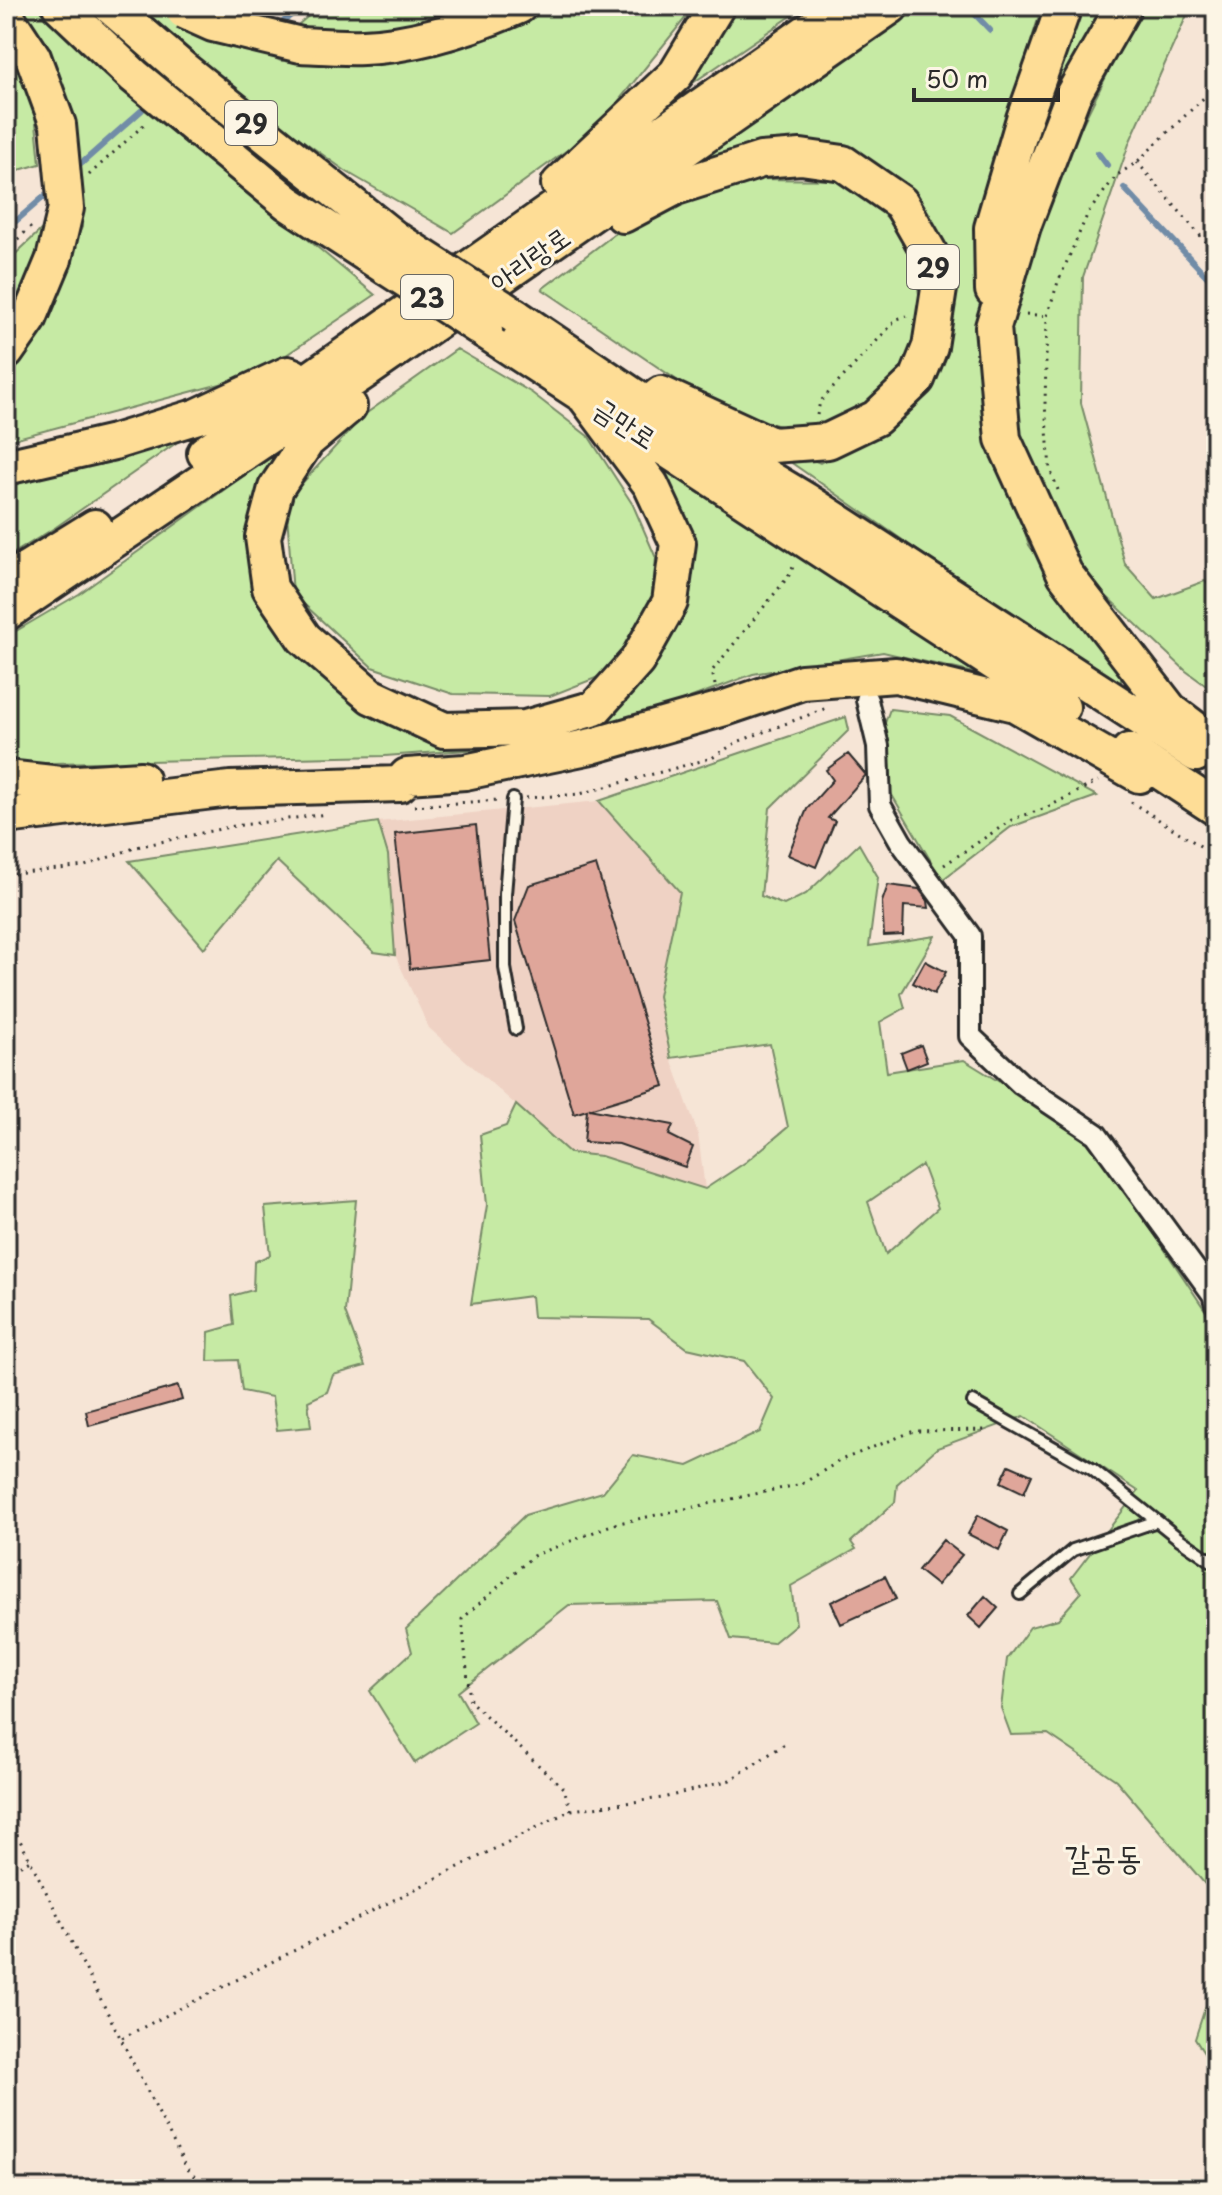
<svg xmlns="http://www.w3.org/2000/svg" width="1222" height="2195" font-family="'Playpen Sans','Poor Story',sans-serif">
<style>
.built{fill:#efd2c4}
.green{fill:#c6eaa4;stroke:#788a68;stroke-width:2;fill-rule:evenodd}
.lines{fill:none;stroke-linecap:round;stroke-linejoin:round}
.stream{stroke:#718ca7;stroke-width:6}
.building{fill:#dfa69a;stroke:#2b2b2b;stroke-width:2}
.service-casing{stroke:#2b2b2b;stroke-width:16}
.minor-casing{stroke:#2b2b2b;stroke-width:26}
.trunk-casing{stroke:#2b2b2b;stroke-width:40}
.path{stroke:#2b2b2b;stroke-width:3;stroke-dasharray:2 6;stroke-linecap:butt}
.service{stroke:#fcf5e5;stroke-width:10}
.minor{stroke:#fcf5e5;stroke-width:20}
.trunk{stroke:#fedd96;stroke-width:34}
.trunk-bridge-casing{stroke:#2b2b2b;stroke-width:40;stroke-linecap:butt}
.trunk-bridge{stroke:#fedd96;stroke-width:34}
.labels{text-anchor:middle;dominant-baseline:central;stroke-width:6;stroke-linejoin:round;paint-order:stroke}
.shield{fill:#fcf5e5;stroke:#6a6863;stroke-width:2}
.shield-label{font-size:26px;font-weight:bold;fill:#2b2b2b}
.street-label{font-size:28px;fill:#2b2b2b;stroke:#fcf5e5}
.quarter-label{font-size:32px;fill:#2b2b2b;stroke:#fcf5e5}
</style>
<rect width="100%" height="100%" fill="#f6e5d6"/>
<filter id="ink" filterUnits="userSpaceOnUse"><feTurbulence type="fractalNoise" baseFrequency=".0125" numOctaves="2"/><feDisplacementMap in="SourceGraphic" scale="16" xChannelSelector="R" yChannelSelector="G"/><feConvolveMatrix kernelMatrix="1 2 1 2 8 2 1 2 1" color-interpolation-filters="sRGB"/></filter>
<g filter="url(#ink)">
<!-- built -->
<path class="built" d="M599,801L680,892L658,996L671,1058L698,1134L705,1189L601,1156L570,1153L429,1028L395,955L388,855L378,822Z"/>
<!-- green -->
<path class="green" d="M17,6H37L135,96L375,295L258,374L6,441V369L18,360L82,227L67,96Z
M129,6H153L281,61L451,51L553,6H695L596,129L453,233L347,172L260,110Z
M320,6H478L374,32L292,30Z
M732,6H806L650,112Z
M915,6H1042L1014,97L987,412L1029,545L1121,674V692L753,436L820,463L881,430L929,384L937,241L893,176L800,141L689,162Z
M1074,6H1110L1037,153L999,203Z
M1144,6H1191L1130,141L1083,277L1081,403L1125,564L1156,599L1205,581L1216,595V693L1186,671L1071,563L1019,437L1008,328L1043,204L1128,32Z
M6,42L33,92L40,164L19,170L6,151Z
M739,179L853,180L911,244L924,325L890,390L842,424L793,430L717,407L542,289L628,224Z
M43,228L39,256L6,326V263Z
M457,349L532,393L589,437L633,505L656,558L650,613L606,674L550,696L453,694L372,667L293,594L286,501L364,415Z
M199,427L56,527L6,558V476Z
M634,441L987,676L883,652L753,674L658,710L523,746L385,756L6,764V637L79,594L278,451L251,547L283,640L397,723L563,728L678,616Z
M890,709L950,716L1097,796L1011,827L942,880L889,790L885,723Z
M846,717L849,730L770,808L761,896L784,905L806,894L859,844L878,877L869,946L935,936L901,994L905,1008L880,1022L887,1072L964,1060L1079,1131L1099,1151L1205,1310L1216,1341V1897L1116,1780L1048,1734L1011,1735L1001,1708L1007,1659L1030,1627L1058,1619L1081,1593L1071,1578L1138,1491L1024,1416L937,1448L897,1484L895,1502L851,1542L856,1549L791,1586L796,1624L773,1643L731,1639L717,1601L569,1605L458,1692L476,1723L415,1763L370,1691L412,1652L406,1629L525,1515L603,1492L633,1455L688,1466L760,1432L774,1399L744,1361L687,1348L648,1319L533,1317L531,1296L471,1304L487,1205L480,1135L506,1126L516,1105L570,1153L601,1156L705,1189L746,1162L788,1127L770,1044L671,1058L658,996L680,892L599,801ZM922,1165L938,1208L886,1254L868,1202Z
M378,822L388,855L395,955L374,952L277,861L204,948L129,861Z
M356,1200L345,1312L365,1366L333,1375L327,1392L308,1401L311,1427L277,1430L272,1397L242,1391L238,1360L208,1361L209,1332L234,1325L231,1296L253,1290L254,1262L270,1255L265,1207Z
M1216,1992V2072L1195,2039L1205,2008Z"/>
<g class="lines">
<!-- stream -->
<path class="stream" d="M967,6L990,30
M249,10L253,6
M283,22L301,6
M1098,153L1107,165
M73,171L142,110
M1124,188L1216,286
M16,221L53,189"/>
</g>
<!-- building -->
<path class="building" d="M848,754L866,775L828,818L835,821L816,867L788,855L807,809L833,780L826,770Z
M476,825L490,960L410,969L395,834Z
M596,865L664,1086L589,1109L673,1125L669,1135L693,1147L685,1167L619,1144L584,1142L587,1110L574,1114L515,921L529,885Z
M888,885L919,889L928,901L929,908L904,906L903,935L884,936L882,902Z
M925,961L946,972L934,994L913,983Z
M921,1045L927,1061L907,1069L901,1053Z
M178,1386L182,1400L89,1426L86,1411Z
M1009,1465L1032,1475L1024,1493L1001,1482Z
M978,1515L1008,1531L999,1550L968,1534Z
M943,1540L962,1555L937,1585L918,1570Z
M885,1576L896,1599L841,1624L831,1602Z
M985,1596L998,1608L981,1628L968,1616Z"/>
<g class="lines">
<defs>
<path id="service" d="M513,799L505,894V968L516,1029
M973,1402L1092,1469L1178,1538L1216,1564
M1020,1594L1073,1550L1157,1521"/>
<path id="minor" d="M867,700L878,746L880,805L901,842L970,936V1036L1021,1084L1096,1134L1213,1294L1216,1304"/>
<path id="trunk" d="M60,6L134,76L288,203L386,267
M110,6L184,70L394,238
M1124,6L1073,95L1023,226L993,327L1003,439L1065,574L1170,710L1216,745
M6,16L33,57L58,125
M301,45C321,46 342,48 363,47C415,45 471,27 519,6
M559,184L676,74L717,6
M623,215L676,187L761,160L801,157L843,163L901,203L929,252L939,289L930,347L917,379L876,418L828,441L772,445L661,394L647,405
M993,290L992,228L1024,119L1064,6
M515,316L647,405L805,500L1196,754
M485,331L1062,707
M6,352L29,319L54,259
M349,406L307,441L276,488L263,537L270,588L304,638L371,696L444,730L525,728L595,708L637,661L670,602L678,543L651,485L584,395
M205,453L844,6
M6,467L114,442L198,416L288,374L293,376
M6,582L95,527
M6,613L367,370L891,6
M1129,751L1216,808
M6,778L61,784L141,779
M6,816L230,789L400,784L407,776L465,772L592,746L725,708L802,682L896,675L1015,704L1139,775L1148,764"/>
</defs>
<!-- service casing -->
<use href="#service" class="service-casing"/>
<!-- minor casing -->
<use href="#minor" class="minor-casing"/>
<!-- trunk casing -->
<use href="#trunk" class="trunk-casing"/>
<!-- path -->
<path class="path" d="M1137,162L1216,254
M89,175L148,121
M6,233L13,243
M6,250L33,225
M1026,314L1046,316
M817,415L820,402L897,319L907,316
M1058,490L1050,469L1045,404L1047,316L1058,282L1088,213L1116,176L1137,162L1216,86
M715,685L712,671L788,577L794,565
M526,798L580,794L712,758L737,742L827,708
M1131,802L1216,856
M414,806L499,800
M944,865L1013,819L1046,808L1098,781
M6,875L85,866L137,847L234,826L327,814
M571,1810L564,1789L470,1701L462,1619L533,1556L614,1524L802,1484L841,1460L914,1431L990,1430
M6,1813L186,2167L205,2189
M6,1873L30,1860
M122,2038L571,1810L663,1798L730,1780L788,1742"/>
<!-- service -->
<use href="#service" class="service"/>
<!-- minor -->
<use href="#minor" class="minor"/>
<!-- trunk -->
<use href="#trunk" class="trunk"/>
<defs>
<path id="trunk-bridge" d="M184,11L213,24L301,45
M394,238L515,316
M54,259L66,208L58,125
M386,267L485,331"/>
</defs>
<!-- trunk-bridge casing -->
<use href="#trunk-bridge" class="trunk-bridge-casing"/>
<!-- trunk-bridge -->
<use href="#trunk-bridge" class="trunk-bridge"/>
</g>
</g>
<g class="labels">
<!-- shield labels -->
<g class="shield">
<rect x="225" y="101" width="52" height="44" rx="6"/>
<rect x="907" y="245" width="52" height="44" rx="6"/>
<rect x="401" y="275" width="52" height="44" rx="6"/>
</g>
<g class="shield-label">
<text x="251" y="123">29</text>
<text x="933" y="267">29</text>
<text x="427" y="297">23</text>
</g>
<!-- street labels -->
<g class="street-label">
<text transform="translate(529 258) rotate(-35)">아리랑로</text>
<text transform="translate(626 422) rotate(33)">금만로</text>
</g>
<!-- quarter labels -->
<g class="quarter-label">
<text x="1103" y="1856">갈공동</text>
</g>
</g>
<!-- margin -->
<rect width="1222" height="2195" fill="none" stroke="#fcf5e5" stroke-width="32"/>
<rect x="16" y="16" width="1190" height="2163" fill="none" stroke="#2b2b2b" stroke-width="3" filter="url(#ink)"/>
<!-- scale -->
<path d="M914 88v12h144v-12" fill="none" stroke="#2b2b2b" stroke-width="4"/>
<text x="926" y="88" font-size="24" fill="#2b2b2b" stroke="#fcf5e5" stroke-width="6" paint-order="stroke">50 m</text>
</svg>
